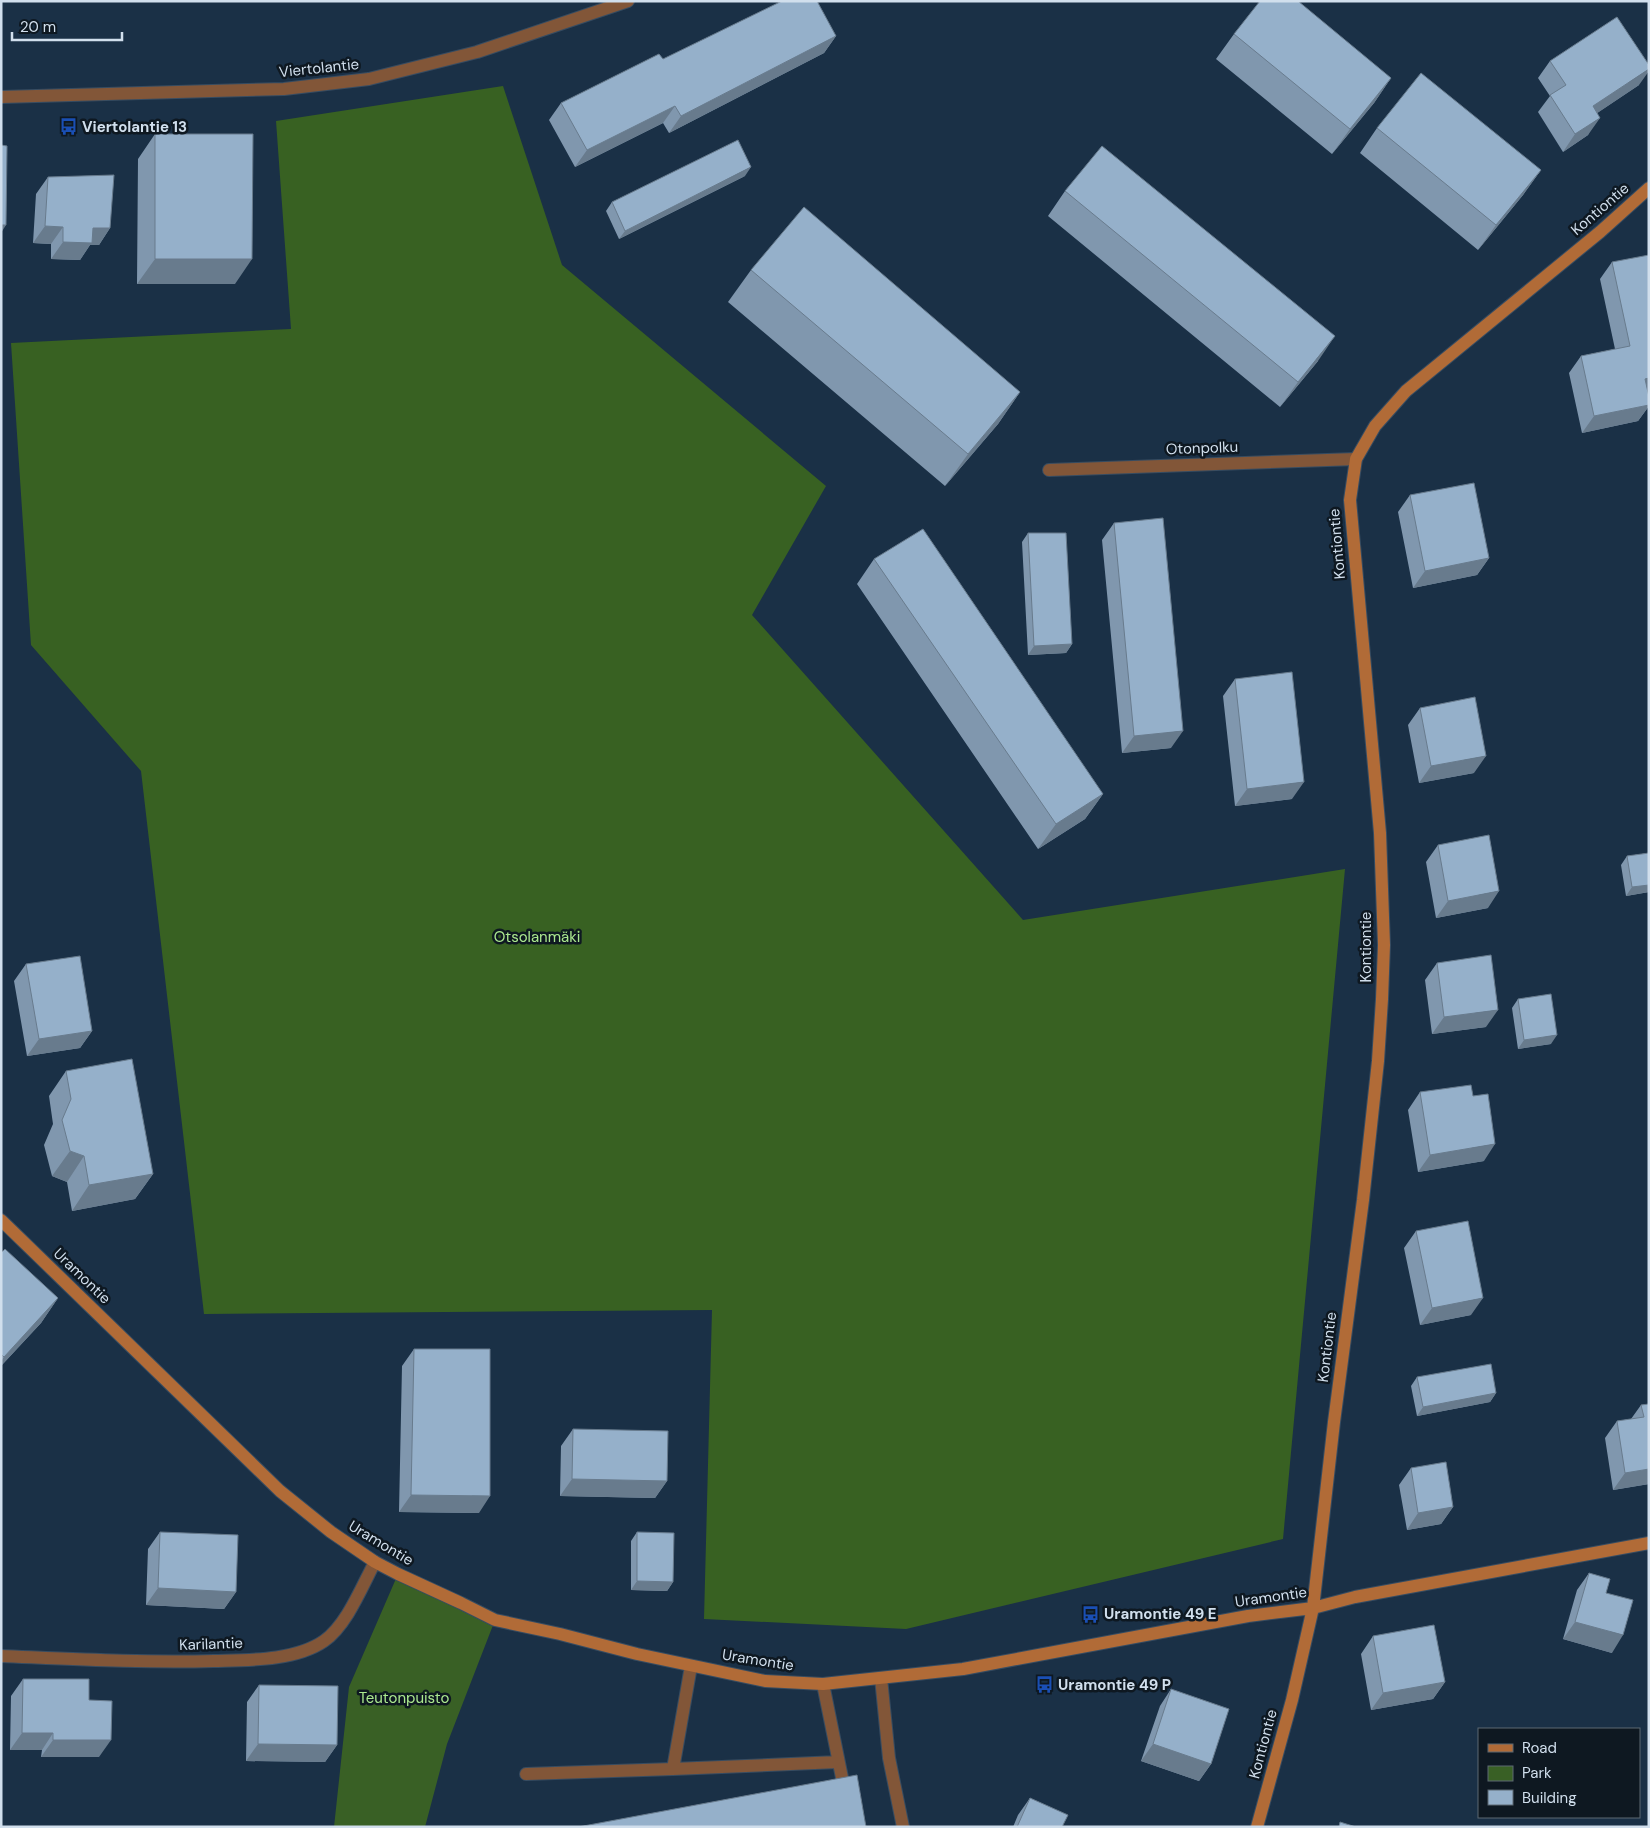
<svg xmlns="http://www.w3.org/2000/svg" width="1650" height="1828" font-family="'DM Sans',sans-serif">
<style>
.green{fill:#396025}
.forest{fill:#386122}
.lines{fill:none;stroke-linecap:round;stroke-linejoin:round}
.lane-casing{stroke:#374c61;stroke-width:14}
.street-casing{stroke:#374c61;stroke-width:14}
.secondary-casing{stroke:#374c61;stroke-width:14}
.lane{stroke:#825638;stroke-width:12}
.street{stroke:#825638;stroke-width:12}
.secondary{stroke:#b16b37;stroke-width:12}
.wall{fill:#8097ae}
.shaded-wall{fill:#687b8d}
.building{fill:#95b0ca;stroke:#687b8d}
.labels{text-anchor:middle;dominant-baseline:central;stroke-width:5;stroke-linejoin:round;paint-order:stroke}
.street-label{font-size:15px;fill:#d1dfed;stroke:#0e1821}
.poi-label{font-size:15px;font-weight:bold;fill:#d1dfed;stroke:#0e1821;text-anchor:start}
.park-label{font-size:15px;fill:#abe88f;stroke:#0e1821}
</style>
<rect width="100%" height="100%" fill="#1a3046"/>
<!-- green -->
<path class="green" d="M398,1574L495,1620L447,1744L425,1827H334L349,1687Z"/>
<!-- forest -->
<path class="forest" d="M503,86L562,265L826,486L752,615L1023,920L1345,869L1283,1539L906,1629L704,1619L712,1310L204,1314L141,771L31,645L11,343L291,329L276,121Z"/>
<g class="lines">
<defs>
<path id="lane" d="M691,1666L673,1769L838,1762
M881,1678L889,1758L903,1827
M823,1684L852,1827
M526,1774L673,1769"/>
<path id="street" d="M1,97L284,89L369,79L477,52L628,1
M1049,470L1356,459
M1,1656C72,1659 143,1663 214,1661C248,1660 295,1661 324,1641C347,1625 362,1586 375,1562"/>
<path id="secondary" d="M1,1220L280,1491L331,1532L375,1562L398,1574L461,1603L495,1620L560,1634L637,1654L765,1681L823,1684L963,1669L1248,1616L1313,1608L1355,1597L1649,1543
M1257,1827L1292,1700L1313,1608L1334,1422L1363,1200L1378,1061L1382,999L1384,945L1380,833L1350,500L1356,459L1375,426L1406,391L1600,232L1649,188"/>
</defs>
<!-- lane casing -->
<use href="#lane" class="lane-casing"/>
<!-- street casing -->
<use href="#street" class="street-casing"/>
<!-- secondary casing -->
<use href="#secondary" class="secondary-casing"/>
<!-- lane -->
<use href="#lane" class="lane"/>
<!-- street -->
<use href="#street" class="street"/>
<!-- secondary -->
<use href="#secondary" class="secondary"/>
</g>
<!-- wall -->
<path class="wall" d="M1234,34L1391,78L1374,103L1332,154L1216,59Z
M836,36L824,53L669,133L663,123L575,167L549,120L561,103L663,59Z
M1550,61L1639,85L1597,113L1588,135L1563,152L1538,112L1550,96L1538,78Z
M1377,128L1541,170L1523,195L1478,250L1360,153Z
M155,134L235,284H137L138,159Z
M745,176L619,239L606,211L612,202Z
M48,177L110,228L99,245H90L80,260L51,259V244L33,243L36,194Z
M1065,191L1318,361L1280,407L1048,216Z
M1612,262L1648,393L1649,406L1638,421L1582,433L1569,373L1581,356L1615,349L1600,279Z
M751,270L1020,392L998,424L945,486L728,302Z
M1410,495L1489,558L1477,575L1413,588L1398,512Z
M1114,523L1171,748L1122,753L1102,540Z
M1028,533L1072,644L1066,653L1028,655L1022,542Z
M874,559L1103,794L1085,819L1038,849L857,584Z
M1235,679L1292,799L1235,806L1223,696Z
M1420,708L1474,773L1419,783L1408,725Z
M1438,845L1488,908L1436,918L1426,862Z
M1649,853V892L1626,896L1621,865L1627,856Z
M1437,963L1486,1027L1432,1034L1425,980Z
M26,964L92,1031L80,1048L27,1056L14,981Z
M1518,999L1551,1044L1518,1049L1512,1008Z
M66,1071L153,1174L135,1199L72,1211L67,1182L52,1176L44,1145L53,1124L49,1096Z
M1420,1092L1484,1161L1418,1172L1408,1110Z
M1416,1231L1471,1315L1420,1325L1404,1248Z
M1,1253L58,1298L41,1323L1,1366Z
M414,1349L479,1513L399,1512L402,1366Z
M1417,1377L1496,1393L1490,1402L1417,1416L1411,1386Z
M1649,1404V1484L1613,1490L1605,1438L1617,1421L1631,1419L1641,1405Z
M573,1429L667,1481L655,1498L560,1496L561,1446Z
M1411,1468L1453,1507L1441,1524L1407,1530L1399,1485Z
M160,1532L236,1592L224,1609L146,1605L148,1549Z
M637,1532L673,1582L667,1591L631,1590V1541Z
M1589,1573L1606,1593L1612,1653L1563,1639L1577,1590Z
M1373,1636L1445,1682L1433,1699L1371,1710L1361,1654Z
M23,1679L89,1700L99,1757H41L42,1750H10L11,1696Z
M259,1685L337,1745L325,1762L246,1761L247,1702Z
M1171,1689L1211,1764L1199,1781L1141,1761L1160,1706Z
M1030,1798L1062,1827H1013L1018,1815Z"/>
<!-- shaded-wall -->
<path class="shaded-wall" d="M836,36L824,53L669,133L681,116Z
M1649,69V71L1639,85L1581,124L1593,106Z
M1391,78L1374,103L1332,154L1350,129Z
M675,106L663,123L575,167L587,150Z
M1600,118L1588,135L1563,152L1575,134Z
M751,167L745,176L619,239L625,231Z
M1541,170L1523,195L1478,250L1496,225Z
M1,225H6L1,233Z
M45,226L63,227L51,244L33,243Z
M93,228H110L99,245H90L80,260L51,259L63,242Z
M155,259H252L235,284H137Z
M1335,336L1318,361L1280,407L1298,382Z
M1649,378V392L1633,396L1645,379Z
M1020,392L998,424L945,486L968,454Z
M1649,405V406L1638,421L1582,433L1594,416Z
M1489,558L1477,575L1413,588L1425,571Z
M1072,644L1066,653L1028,655L1034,646Z
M1183,731L1171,748L1122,753L1134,736Z
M1486,756L1474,773L1419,783L1431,766Z
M1304,782L1292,799L1235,806L1247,789Z
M1103,794L1085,819L1038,849L1056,824Z
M1649,885V892L1626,896L1632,887Z
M1499,891L1488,908L1436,918L1448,901Z
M1498,1010L1486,1027L1432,1034L1444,1017Z
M92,1031L80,1048L27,1056L39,1039Z
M1557,1035L1551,1044L1518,1049L1524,1040Z
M1495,1144L1484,1161L1418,1172L1430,1155Z
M70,1151L84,1156L67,1182L52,1176Z
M153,1174L135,1199L72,1211L89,1185Z
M58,1298L41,1323L1,1366V1361L4,1357Z
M1483,1298L1471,1315L1420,1325L1432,1308Z
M1496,1393L1490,1402L1417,1416L1423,1407Z
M1649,1469V1484L1613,1490L1625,1473Z
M572,1479L667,1481L655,1498L560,1496Z
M411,1495L490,1496L479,1513L399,1512Z
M1453,1507L1441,1524L1407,1530L1418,1513Z
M637,1581L673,1582L667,1591L631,1590Z
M158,1588L236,1592L224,1609L146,1605Z
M1575,1622L1623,1635L1612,1653L1563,1639Z
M1445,1682L1433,1699L1371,1710L1383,1693Z
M22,1733H53L42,1750H10Z
M53,1740H111L99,1757H41Z
M258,1744L337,1745L325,1762L246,1761Z
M1153,1744L1211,1764L1199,1781L1141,1761Z"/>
<!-- building -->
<path class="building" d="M782,1H817L836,36L681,116L675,106L587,150L561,103L659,54L663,59Z
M1260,1H1298L1391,78L1350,129L1234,34Z
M1617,17L1649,65V69L1593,106L1600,118L1575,134L1550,95L1566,85L1550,61Z
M1421,73L1541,170L1496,225L1377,128Z
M155,134H253L252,259H155Z
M738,140L751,167L625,231L612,202Z
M1,145L7,146L6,225H1Z
M1102,146L1335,336L1298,382L1065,191Z
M114,175L110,228H93L92,243L63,242V227L45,226L48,177Z
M804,207L1020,392L968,454L751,270Z
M1649,255V378L1645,379L1649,397V405L1594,416L1581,356L1630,346L1612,262Z
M1474,483L1489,558L1425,571L1410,495Z
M1163,518L1183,731L1134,736L1114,523Z
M923,529L1103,794L1056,824L874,559Z
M1028,533H1066L1072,644L1034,646Z
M1292,672L1304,782L1247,789L1235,679Z
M1475,697L1486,756L1431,766L1420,708Z
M1489,835L1499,891L1448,901L1438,845Z
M1649,853V885L1632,887L1627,856Z
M1491,955L1498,1010L1444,1017L1437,963Z
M80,956L92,1031L39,1039L26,964Z
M1551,994L1557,1035L1524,1040L1518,999Z
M132,1059L153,1174L89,1185L84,1156L70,1151L62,1120L71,1099L66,1071Z
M1471,1085L1473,1096L1488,1094L1495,1144L1430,1155L1420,1092Z
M1468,1221L1483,1298L1432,1308L1416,1231Z
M5,1249L58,1298L4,1357L1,1354V1253Z
M414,1349H490V1496L411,1495Z
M1491,1364L1496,1393L1423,1407L1417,1377Z
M1649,1404V1469L1625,1473L1617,1421L1644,1417L1641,1405Z
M573,1429L668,1431L667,1481L572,1479Z
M1446,1462L1453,1507L1418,1513L1411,1468Z
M160,1532L238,1535L236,1592L158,1588Z
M637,1532L674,1533L673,1582L637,1581Z
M1589,1573L1610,1579L1606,1593L1633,1600L1623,1635L1575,1622Z
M1434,1625L1445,1682L1383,1693L1373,1636Z
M23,1679H89V1700L112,1701L111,1740H53V1733H22Z
M259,1685L338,1686L337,1745L258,1744Z
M1171,1689L1229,1709L1211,1764L1153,1744Z
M857,1775L866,1827H578Z
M1030,1798L1068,1815L1062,1827H1017Z
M1340,1822L1356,1827H1339Z"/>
<!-- icons -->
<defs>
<symbol id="bus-bare" viewBox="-9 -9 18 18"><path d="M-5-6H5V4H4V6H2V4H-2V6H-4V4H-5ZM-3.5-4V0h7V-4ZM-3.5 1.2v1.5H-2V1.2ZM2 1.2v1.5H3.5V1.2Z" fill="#1a4fb4" stroke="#0e1821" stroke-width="2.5" paint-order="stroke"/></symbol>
</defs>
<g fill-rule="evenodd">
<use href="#bus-bare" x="56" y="114" width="25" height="25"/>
<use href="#bus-bare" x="1078" y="1602" width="25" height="25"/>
<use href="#bus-bare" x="1032" y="1672" width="25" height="25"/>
</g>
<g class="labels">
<!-- street labels -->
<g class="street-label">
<text transform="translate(319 68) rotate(-6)">Viertolantie</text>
<text transform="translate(1600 209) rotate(-41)">Kontiontie</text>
<text transform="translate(1202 448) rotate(-2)">Otonpolku</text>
<text transform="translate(1337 544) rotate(-95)">Kontiontie</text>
<text transform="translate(1366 947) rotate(-90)">Kontiontie</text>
<text transform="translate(82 1276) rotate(44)">Uramontie</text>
<text transform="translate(1327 1347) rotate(-83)">Kontiontie</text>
<text transform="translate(381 1543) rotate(31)">Uramontie</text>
<text transform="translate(1271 1597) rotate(-8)">Uramontie</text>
<text transform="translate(211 1644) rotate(-2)">Karilantie</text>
<text transform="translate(758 1660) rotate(9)">Uramontie</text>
<text transform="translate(1263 1744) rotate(-75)">Kontiontie</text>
</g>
<!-- poi labels -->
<g class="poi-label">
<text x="82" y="127">Viertolantie 13</text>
<text x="1104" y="1614">Uramontie 49 E</text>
<text x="1058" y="1685">Uramontie 49 P</text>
</g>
<!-- park labels -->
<g class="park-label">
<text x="537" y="937">Otsolanmäki</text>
<text x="404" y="1698">Teutonpuisto</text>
</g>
</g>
<!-- border -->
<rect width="1650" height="1828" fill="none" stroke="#d1dfed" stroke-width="5"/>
<!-- legend -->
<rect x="1478" y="1728" width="162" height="90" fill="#0e1821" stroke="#5c6873"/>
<rect x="1488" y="1744" width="25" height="8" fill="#b16b37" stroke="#5c6873"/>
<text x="1522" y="1753" font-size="15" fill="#d1dfed">Road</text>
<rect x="1488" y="1766" width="25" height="15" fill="#396025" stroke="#5c6873"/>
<text x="1522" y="1778" font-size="15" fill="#d1dfed">Park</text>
<rect x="1488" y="1790" width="25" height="15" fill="#95b0ca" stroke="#5c6873"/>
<text x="1522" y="1803" font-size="15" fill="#d1dfed">Building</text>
<!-- scale -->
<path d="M12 32v8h110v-8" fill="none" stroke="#d1dfed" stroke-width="2.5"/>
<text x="20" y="32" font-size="15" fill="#d1dfed" stroke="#0e1821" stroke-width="4" paint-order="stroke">20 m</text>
</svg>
